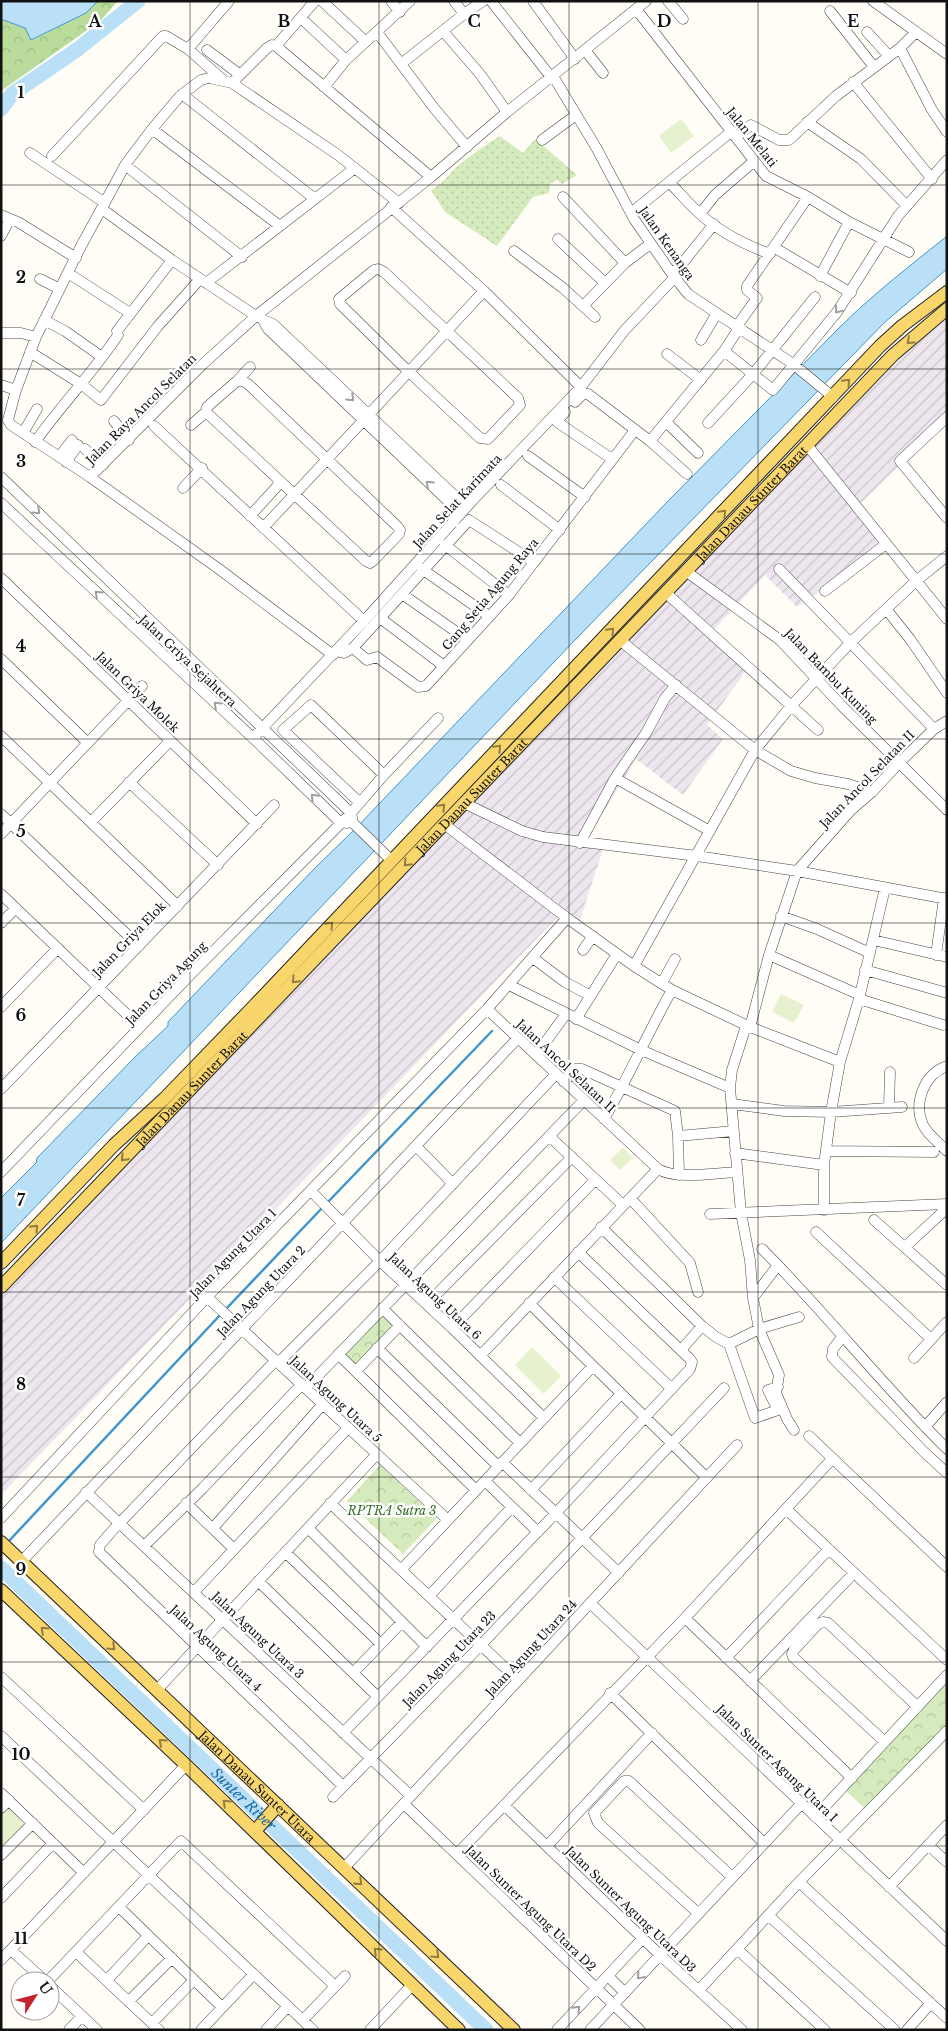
<svg xmlns="http://www.w3.org/2000/svg" width="948" height="2031" font-family="'Libre Baskerville',serif">
<style>
.industrial{fill:url(#industrial-furrows)}
.grass{fill:url(#grass-dots)}
.forest{fill:url(#forest-crowns)}
.park{fill:url(#park-crowns)}
.pitch{fill:#e6f2cf}
.water{fill:#b9e0f7;stroke:#3f96cf}
.lines{fill:none;stroke-linecap:round;stroke-linejoin:round}
.stream{stroke:#3f96cf;stroke-width:2.5}
.river{stroke:#b9e0f7;stroke-width:15}
.minor-casing{stroke:#444;stroke-width:11}
.major-casing{stroke:#222;stroke-width:14}
.minor{stroke:#fff;stroke-width:10}
.major{stroke:#f9d66b;stroke-width:12}
.oneway{stroke:#a0a0a0}
.oneway2{stroke:#917d42}
.grid{fill:none;stroke:#111;stroke-width:1;stroke-opacity:0.55}
.labels{text-anchor:middle;dominant-baseline:central;stroke-width:5;stroke-linejoin:round;paint-order:stroke}
.street-label{font-size:12px;fill:#111;stroke:#fff}
.park-label{font-size:12px;font-style:italic;fill:#2f6b1f;stroke:#fff}
.water-label{font-size:14px;font-style:italic;fill:#1768a6;stroke:#fff}
.grid-label{font-size:16px;text-anchor:middle;font-weight:bold;fill:#111;stroke:#fff;stroke-width:5;stroke-linejoin:round;paint-order:stroke}
</style>
<defs>
<pattern id="industrial-furrows" width="10" height="10" patternUnits="userSpaceOnUse" patternTransform="scale(1.25)"><rect width="10" height="10" fill="#eee6ef"/><path d="M-1 1l2-2M0 10L10 0M9 11l2-2" fill="none" stroke="#cbc4cc"/></pattern>
<pattern id="grass-dots" width="8" height="8" patternUnits="userSpaceOnUse" patternTransform="scale(1.25)"><rect width="8" height="8" fill="#d5ebbd"/><path d="M2 2h.1M6 6h.1" fill="none" stroke="#b6c8a1" stroke-width="1.8" stroke-linecap="round"/></pattern>
<pattern id="forest-crowns" width="20" height="18" patternUnits="userSpaceOnUse" patternTransform="scale(1.25)"><rect width="20" height="18" fill="#b9dc9c"/><path d="M2 6a3 3 0 1 1 6 0M12 15a3 3 0 1 1 6 0" fill="none" stroke="#9ebc85"/></pattern>
<pattern id="park-crowns" width="20" height="18" patternUnits="userSpaceOnUse" patternTransform="scale(1.25)"><rect width="20" height="18" fill="#d5ebbd"/><path d="M2 6a3 3 0 1 1 6 0M12 15a3 3 0 1 1 6 0" fill="none" stroke="#b6c8a1"/></pattern>
</defs>
<rect width="100%" height="100%" fill="#fffdf5"/>
<!-- industrial -->
<path class="industrial" d="M947,318V419L859,505L881,551L797,607L765,575L710,634L748,668L707,725L723,739L683,795L636,759L585,842L604,846L579,923L563,911L1,1495V1296L618,650L898,360Z"/>
<!-- grass -->
<path class="grass" d="M500,136L523,153L535,139L577,175L562,184L557,180L550,184L549,193L533,197L497,246L445,212L431,190C442,185 449,174 458,166C471,155 485,145 500,136Z"/>
<!-- forest -->
<path class="forest" d="M98,1H118L100,21L1,91V19L26,28L32,40L86,13Z"/>
<!-- park -->
<path class="park" d="M380,1314L394,1327L356,1366L343,1353Z
M380,1465L437,1518L403,1554L347,1501Z
M947,1683V1728L869,1812L846,1791Z"/>
<!-- pitch -->
<path class="pitch" d="M681,119L694,136L671,153L659,136Z
M781,994L804,1005L794,1023L772,1012Z
M623,1147L633,1158L620,1170L610,1160Z
M532,1347L561,1376L544,1394L515,1365Z
M9,1807L26,1826L1,1849V1815Z"/>
<!-- water -->
<path class="water" d="M1,1H98L86,13L31,40L25,28L1,19Z
M947,236V269L885,322L575,640L1,1243V1198L36,1163L37,1158L135,1057L168,1026V1022L314,869L357,827L669,500L839,328C873,294 910,266 947,236Z"/>
<g class="lines">
<!-- stream -->
<path class="stream" d="M327,1203L492,1031
M225,1310L323,1207
M8,1542L221,1314"/>
<!-- river -->
<g class="river">
<path d="M1,109L12,94L78,49L138,1"/>
<path id="s1" d="M1,1568L486,2030"/>
</g>
<defs>
<path id="minor" d="M322,1L365,41
M391,1L400,12
M454,1L464,14
M491,1L551,77
M533,1L575,59
M668,1L683,19
M873,1L947,54
M636,9L766,176L808,197L849,222L909,252
M830,11L874,67
M301,18L346,60
M443,31L480,74L507,112
M377,32L434,108L467,147
M867,32L889,56
M276,46L315,1
M900,48L932,110L947,132
M188,49L229,1
M207,50L239,74
M585,50L603,73
M401,64L464,14L483,1
M553,76L597,149L634,219L672,274L688,294L793,364L833,397
M853,82L932,179
M232,83L267,48L272,45L276,46L431,177
M324,87L346,60L410,1
M182,94L315,199
M807,122L861,159L907,206
M152,129L280,226
M736,137L751,125L779,140H789L836,96L900,48L916,32
M542,140L576,115
M30,153L105,203
M52,156L163,36H166L188,49L222,79
M125,165L242,257
M669,182C679,192 688,203 699,213C718,231 746,245 770,254
M563,197L625,263
M391,207L484,291L581,387
M102,209L172,260L256,316
M631,213L732,131
M700,214L715,195L753,162
M1,215L18,222L76,258
M1,236L10,219
M558,239L605,283
M775,248L851,293
M514,251L563,288L595,317
M378,269L384,272L518,398L520,405L488,439L480,438L409,372L340,304L339,299L374,270Z
M68,273L130,313
M672,274L681,265L714,224
M820,276L849,222
M40,279L60,289
M206,283L355,168
M584,305L625,263L650,244
M257,315L263,320L273,324L459,500L466,502L472,501
M44,320L65,331L102,357
M263,320L268,329L449,502L453,507L454,522
M737,326L757,298L747,290V286L808,197
M1,333H21L36,337
M701,340L717,313
M724,351L773,390L837,312L898,216L947,160
M30,352L81,384L101,400L158,326L200,279
M667,354L701,380
M237,381H243L248,384L397,526L400,530L399,534L374,560L370,563L366,561L206,412L207,407Z
M237,381L250,367
M1,385L16,390
M575,402L583,394H588L650,441L724,351L739,328
M565,412L557,422L612,459
M947,417L900,461L947,518
M8,420L11,425L90,477L203,364L256,316L431,177L507,112L646,1
M8,420L16,390L36,337L80,248L116,182L125,165L152,129L180,96L201,80L209,78L232,83L338,155L399,203
M114,421L129,440
M667,423L698,453
M708,423L754,373L815,297
M191,425L206,412
M154,426L364,621
M23,433L37,409
M650,441L687,474
M35,442C61,405 93,373 118,335L117,331L172,260
M807,445L947,619
M85,449L103,465
M528,456L585,497
M59,457L72,440
M66,462L78,445
M1,477L351,813L353,823
M90,477L219,569L333,655
M501,485L560,530
M183,488L202,468
M1,503L253,738L340,822L347,823
M250,516L281,482
M263,528L484,291
M445,545L509,595
M422,569L489,616
M779,569L934,729
M687,572L780,640L841,705L947,810
M1,578L257,824
M825,591L886,544
M666,593L818,730
M402,594L468,640
M886,609L910,639L947,693
M380,618L444,666
M621,641L755,750L791,771L815,778L848,784L872,792
M353,648L469,520L534,562
M336,651L344,653L353,648L367,660L377,657L418,687L426,686L509,595L635,430
M1,659L88,743
M1,736L178,906
M253,738L364,621L472,501L581,387L624,331L674,278
M615,778L646,733L665,698L676,685
M129,782L218,865
M360,803L283,730L311,705L384,775
M464,803L522,831L543,837L697,856L797,871L947,899
M1,814L139,946
M91,822L170,741
M353,823L391,860
M444,824L567,918L634,966L672,990L750,1027L840,1062
M1,834L142,686
M580,843L615,778L710,831
M1,894L140,1027
M781,916L817,929L870,953
M1,923L16,908
M873,940L947,957
M583,950L593,936
M769,955L860,995
M936,955L944,898
M533,958L565,982L591,996
M634,966L755,750L791,706L851,642L916,581L947,556
M865,970L947,993
M662,983L675,959
M509,985L641,1050L730,1088
M859,999L943,1025
M1,1007L58,948
M487,1009L658,1169C676,1180 715,1173 737,1172
M576,1019L617,954
M746,1026L732,1070L730,1088L741,1213L750,1260L753,1298L759,1329L729,1344L755,1418L778,1410L768,1390L778,1387
M750,1027L769,955L797,871L851,810L872,792L899,763L934,729L947,721
M536,1055L566,1014
M947,1066C924,1074 913,1103 923,1125C928,1135 939,1143 947,1151
M564,1082L575,1069H582L675,1111L678,1136L679,1175
M1,1089L274,805
M732,1104L784,1111L831,1112L902,1107
M889,1107L890,1072
M604,1119C629,1077 648,1032 672,990
M549,1136L623,1205
M678,1136L734,1131
M416,1146L453,1184
M826,1151L934,1152
M735,1153L824,1165L831,1112L840,1062L859,999L885,888
M1,1172L191,974L351,813L384,775L438,718
M311,1191L380,1261L452,1328L544,1418
M630,1198L690,1263L698,1292
M824,1210V1165
M710,1214L947,1204
M874,1220L947,1285
M601,1227L702,1326L716,1337L729,1344
M816,1232L931,1339
M905,1247L946,1209
M762,1249C826,1313 882,1385 947,1449
M554,1277L672,1389
M207,1297L448,1520
M753,1298L778,1265
M529,1303L707,1478
M427,1304L572,1157
M382,1308L520,1443
M452,1328L595,1180
M842,1337L833,1349L832,1357L924,1452L947,1473
M377,1348L498,1466
M681,1350L702,1326
M338,1354L476,1490
M480,1356L658,1169
M914,1358L947,1322
M276,1360L112,1531L100,1545L99,1552L343,1786
M278,1363L380,1261L556,1074
M356,1371L400,1325
M306,1388L583,1101
M925,1427L947,1402
M794,1430L787,1419L776,1393L779,1375L759,1329L799,1317
M809,1436L947,1567
M502,1462L619,1573
M485,1481L538,1532
M531,1490L621,1394
M86,1492L411,1796
M186,1503L234,1549
M330,1503L518,1680
M786,1509L947,1660
M1,1518L207,1297L487,1009L567,918
M213,1528L323,1404
M308,1528L427,1647
M144,1546L203,1488L302,1384
M285,1552L381,1644
M22,1561L518,1038
M401,1570L593,1366
M258,1581L378,1697
M194,1592L348,1428
M429,1596L512,1507
M590,1603L947,1941
M685,1618L852,1778
M726,1658L829,1549
M353,1673L402,1622
M1,1677L144,1810
M750,1681L854,1573
M157,1690L377,1454
M610,1693L764,1843
M343,1733L556,1513L690,1369L692,1362L690,1359L578,1252
M1,1736L313,2030
M885,1742L793,1657L792,1654L794,1650L818,1624L823,1622L828,1623L918,1707
M1,1793L84,1873
M333,1797L481,1645L724,1388
M404,1804L640,2030
M504,1805L659,1954L742,2030
M1,1808L9,1800
M815,1817L947,1675
M928,1845L947,1862
M547,1846L652,1733
M457,1854L685,1618L832,1459
M1,1855L33,1823
M344,1868L737,1445
M799,1882L947,2018
M889,1887L947,1825
M1,1898L53,1843
M119,1907L222,2007
M698,1913L598,1823L594,1813L624,1781H629L732,1877
M768,1915L895,2030
M737,1949L825,2030
M11,1950L45,1981
M76,1952L159,2030
M1,1960L186,1765
M608,1976L625,1993
M107,1980L148,1936
M48,1981L181,1841L335,1986
M50,1986L97,2030
M699,1990L799,1882L947,1731
M129,2001L172,1958
M303,2020L345,1976
M152,2023L194,1980
M69,2030L82,2016
M201,2030L254,1974
M266,2030L288,2006
M370,2030L412,1985
M557,2030L643,1938
M590,2030L802,1803
M907,2030L931,2003"/>
<g id="major">
<path d="M1,1263L114,1145L164,1099L252,1008L880,346L902,326L947,292"/>
<path id="s2" d="M1,1287L893,355L947,309"/>
<path id="s3" d="M1,1542L514,2030"/>
<path d="M1,1590L186,1765L459,2030"/>
<path d="M255,1831L278,1805"/>
</g>
</defs>
<!-- minor casing -->
<use href="#minor" class="minor-casing"/>
<!-- major casing -->
<use href="#major" class="major-casing"/>
<!-- minor -->
<use href="#minor" class="minor"/>
<!-- major -->
<use href="#major" class="major"/>
</g>
<!-- one-way arrows -->
<defs><path id="oneway-chevron" d="M-2-3.5L2.5 0L-2 3.5" fill="none" stroke-width="1.6" stroke-linecap="round" stroke-linejoin="round" transform="scale(1.25)"/></defs>
<g class="oneway">
<use href="#oneway-chevron" transform="translate(838 310) rotate(127)"/>
<use href="#oneway-chevron" transform="translate(351 398) rotate(44)"/>
<use href="#oneway-chevron" transform="translate(429 484) rotate(-137)"/>
<use href="#oneway-chevron" transform="translate(37 511) rotate(44)"/>
<use href="#oneway-chevron" transform="translate(98 594) rotate(-137)"/>
<use href="#oneway-chevron" transform="translate(217 705) rotate(-137)"/>
<use href="#oneway-chevron" transform="translate(314 797) rotate(-135)"/>
<use href="#oneway-chevron" transform="translate(640 1976) rotate(131)"/>
<use href="#oneway-chevron" transform="translate(577 2009) rotate(-47)"/>
</g>
<g class="oneway2">
<use href="#oneway-chevron" transform="translate(910 341) rotate(138)"/>
<use href="#oneway-chevron" transform="translate(847 382) rotate(-47)"/>
<use href="#oneway-chevron" transform="translate(723 513) rotate(-46)"/>
<use href="#oneway-chevron" transform="translate(611 631) rotate(-46)"/>
<use href="#oneway-chevron" transform="translate(498 748) rotate(-46)"/>
<use href="#oneway-chevron" transform="translate(442 807) rotate(-47)"/>
<use href="#oneway-chevron" transform="translate(407 863) rotate(133)"/>
<use href="#oneway-chevron" transform="translate(330 925) rotate(-47)"/>
<use href="#oneway-chevron" transform="translate(295 980) rotate(134)"/>
<use href="#oneway-chevron" transform="translate(124 1158) rotate(134)"/>
<use href="#oneway-chevron" transform="translate(35 1228) rotate(-46)"/>
<use href="#oneway-chevron" transform="translate(44 1630) rotate(-137)"/>
<use href="#oneway-chevron" transform="translate(112 1647) rotate(44)"/>
<use href="#oneway-chevron" transform="translate(162 1742) rotate(-138)"/>
<use href="#oneway-chevron" transform="translate(226 1803) rotate(-136)"/>
<use href="#oneway-chevron" transform="translate(359 1882) rotate(44)"/>
<use href="#oneway-chevron" transform="translate(377 1951) rotate(-136)"/>
<use href="#oneway-chevron" transform="translate(436 1955) rotate(44)"/>
</g>
<!-- grid -->
<path class="grid" d="M190,1V2030M379,1V2030M569,1V2030M758,1V2030M1,185H947M1,369H947M1,554H947M1,739H947M1,923H947M1,1108H947M1,1292H947M1,1477H947M1,1662H947M1,1846H947"/>
<g class="labels">
<!-- street labels -->
<g class="street-label">
<text transform="translate(752 137) rotate(51)">Jalan Melati</text>
<text transform="translate(667 243) rotate(55)">Jalan Kenanga</text>
<text transform="translate(141 409) rotate(-45)">Jalan Raya Ancol Selatan</text>
<text transform="translate(457 501) rotate(-47)">Jalan Selat Karimata</text>
<text stroke="none"><textPath href="#s2" startOffset="1085">Jalan Danau Sunter Barat</textPath></text>
<text transform="translate(490 594) rotate(-50)">Gang Setia Agung Raya</text>
<text transform="translate(188 661) rotate(43)">Jalan Griya Sejahtera</text>
<text transform="translate(831 676) rotate(46)">Jalan Bambu Kuning</text>
<text transform="translate(138 692) rotate(44)">Jalan Griya Molek</text>
<text transform="translate(867 779) rotate(-46)">Jalan Ancol Selatan II</text>
<text stroke="none"><textPath href="#s2" startOffset="680">Jalan Danau Sunter Barat</textPath></text>
<text transform="translate(129 939) rotate(-46)">Jalan Griya Elok</text>
<text transform="translate(166 983) rotate(-46)">Jalan Griya Agung</text>
<text transform="translate(566 1066) rotate(43)">Jalan Ancol Selatan II</text>
<text stroke="none"><textPath href="#s2" startOffset="275">Jalan Danau Sunter Barat</textPath></text>
<text transform="translate(233 1253) rotate(-46)">Jalan Agung Utara 1</text>
<text transform="translate(261 1291) rotate(-46)">Jalan Agung Utara 2</text>
<text transform="translate(435 1296) rotate(43)">Jalan Agung Utara 6</text>
<text transform="translate(336 1399) rotate(43)">Jalan Agung Utara 5</text>
<text transform="translate(258 1635) rotate(43)">Jalan Agung Utara 3</text>
<text transform="translate(216 1648) rotate(43)">Jalan Agung Utara 4</text>
<text transform="translate(531 1648) rotate(-47)">Jalan Agung Utara 24</text>
<text transform="translate(449 1659) rotate(-46)">Jalan Agung Utara 23</text>
<text transform="translate(777 1763) rotate(44)">Jalan Sunter Agung Utara I</text>
<text stroke="none"><textPath href="#s3" startOffset="354">Jalan Danau Sunter Utara</textPath></text>
<text transform="translate(531 1908) rotate(44)">Jalan Sunter Agung Utara D2</text>
<text transform="translate(631 1909) rotate(44)">Jalan Sunter Agung Utara D3</text>
</g>
<!-- park labels -->
<g class="park-label">
<text x="392" y="1510">RPTRA Sutra 3</text>
</g>
<!-- water labels -->
<g class="water-label">
<text stroke="none"><textPath href="#s1" startOffset="335">Sunter River</textPath></text>
</g>
</g>
<g class="grid-label">
<text x="95" y="27">A</text>
<text x="284" y="27">B</text>
<text x="474" y="27">C</text>
<text x="664" y="27">D</text>
<text x="853" y="27">E</text>
<text x="21" y="98">1</text>
<text x="21" y="283">2</text>
<text x="21" y="467">3</text>
<text x="21" y="652">4</text>
<text x="21" y="837">5</text>
<text x="21" y="1021">6</text>
<text x="21" y="1206">7</text>
<text x="21" y="1390">8</text>
<text x="21" y="1575">9</text>
<text x="21" y="1760">10</text>
<text x="21" y="1944">11</text>
</g>
<!-- border -->
<rect width="948" height="2031" fill="none" stroke="#111111" stroke-width="5"/>
<!-- north arrow -->
<g transform="translate(35 1996) rotate(54)"><circle r="24" fill="#ffffff" stroke="#a0a0a0"/>
<path d="M0-4L9 19L0 12L-9 19Z" fill="#c4262e"/>
<text y="-8" font-size="14" font-weight="bold" text-anchor="middle" fill="#111111">U</text>
</g>
</svg>
